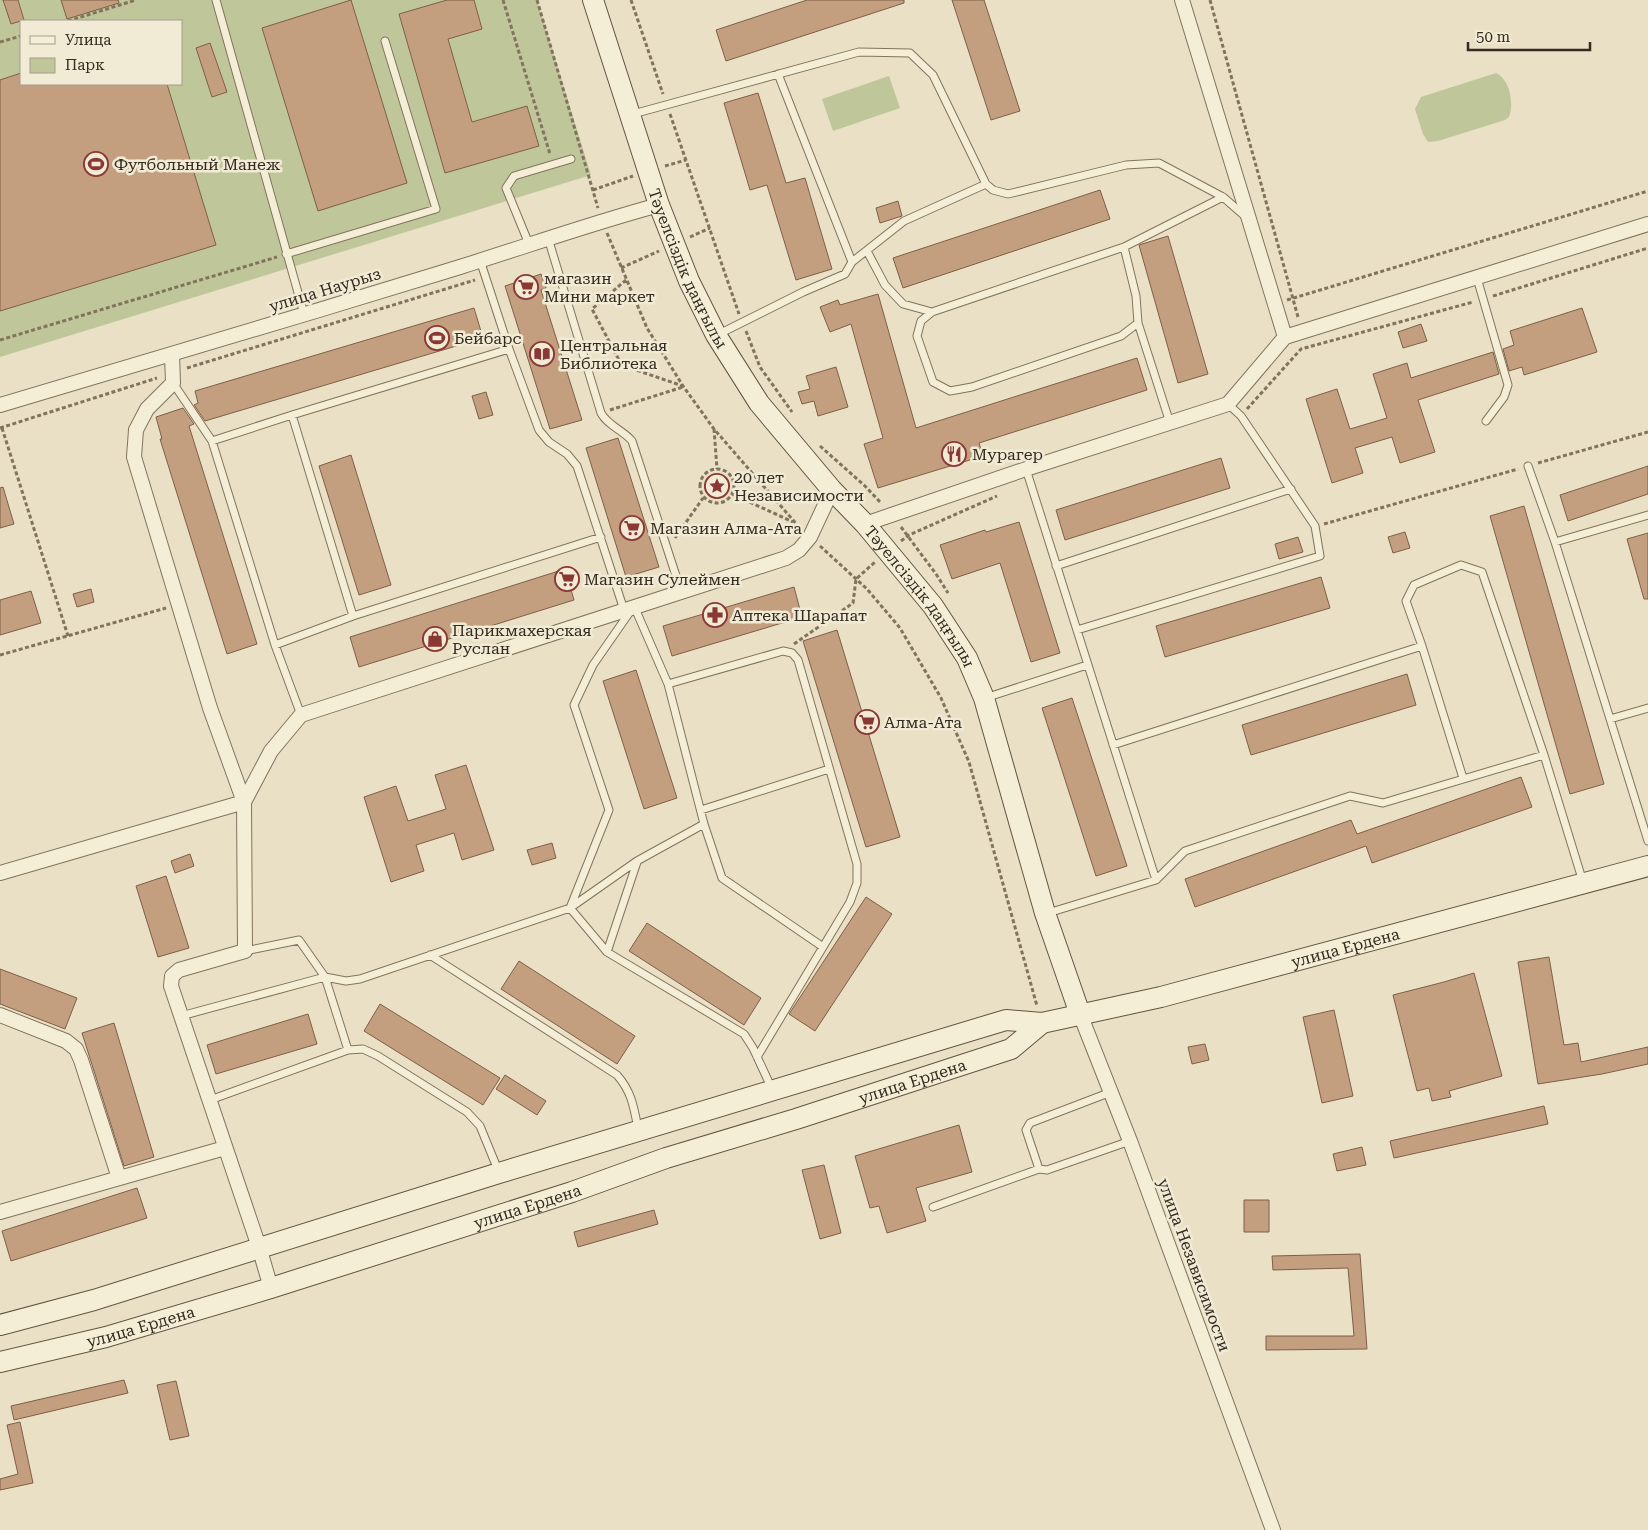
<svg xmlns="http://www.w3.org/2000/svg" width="1648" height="1530" font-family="'Roboto Serif',serif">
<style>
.green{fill:#bec69a;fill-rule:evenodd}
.building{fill:#c39f7f;stroke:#7f5f46}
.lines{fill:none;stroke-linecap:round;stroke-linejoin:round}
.lane-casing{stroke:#82735d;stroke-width:9}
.street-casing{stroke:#82735d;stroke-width:16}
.secondary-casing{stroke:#645440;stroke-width:22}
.path{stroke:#82735d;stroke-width:3;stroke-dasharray:4 2.5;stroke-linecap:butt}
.lane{stroke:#f5eed7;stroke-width:7}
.street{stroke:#f5eed7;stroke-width:14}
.secondary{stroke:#f5eed7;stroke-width:20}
.labels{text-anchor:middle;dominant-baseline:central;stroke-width:5;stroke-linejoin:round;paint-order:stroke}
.poi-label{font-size:16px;fill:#342a1f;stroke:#f1ead4;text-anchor:start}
.street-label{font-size:16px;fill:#342a1f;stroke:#f1ead4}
</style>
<rect width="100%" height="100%" fill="#e9e0c5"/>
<!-- green -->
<path class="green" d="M0,0H537L591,175L0,357ZM21,21H181V84H21Z
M1496,73C1510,79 1514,104 1509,117L1505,120L1438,141L1428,142L1423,134L1415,109L1421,97Z
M889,76L900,108L833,131L822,99Z"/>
<!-- building -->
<path class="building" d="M3,0H18L24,20L11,24Z
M61,0H118L119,3L67,19Z
M351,0L407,183L318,211L262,28Z
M447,0H474L482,29L448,39L472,122L527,106L539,146L445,173L399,14Z
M807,0H904V3L726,61L716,30Z
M952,0H984L1020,111L991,120Z
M210,43L227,92L212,97L196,48Z
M21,73V84H167L216,245L0,311V80Z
M758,93L786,183L805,178L832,269L796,280L767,185L750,190L724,103Z
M1100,190L1110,219L903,288L893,258Z
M898,201L902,216L880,223L876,208Z
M1168,236L1208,374L1178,383L1139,245Z
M541,274L546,288L541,290L582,420L550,429L505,286Z
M878,294L916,428L1137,358L1147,390L979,443L983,456L878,488L864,444L883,438L851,324L830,332L820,307L838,300L840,305Z
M474,308L483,338L205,421L194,405L198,403L195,391Z
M1582,308L1597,352L1524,375L1522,367L1509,371L1503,349L1514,345L1510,331Z
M1421,324L1427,341L1403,348L1398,332Z
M1493,352L1499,374L1418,400L1435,452L1400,463L1392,437L1355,448L1363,473L1332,483L1306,399L1337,389L1350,429L1387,418L1373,374L1407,363L1411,378Z
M836,367L848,407L818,416L814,401L802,404L798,392L810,389L806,376Z
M486,392L493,415L479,419L472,396Z
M183,408L194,424L189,426L257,644L227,654L160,439H162L156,417Z
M618,438L659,567L626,577L586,448Z
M351,455L391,585L359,595L319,466Z
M1221,458L1230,488L1065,540L1056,510Z
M1648,466V494L1568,521L1560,495Z
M3,487L14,524L0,528V488Z
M1524,506L1604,784L1570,794L1490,516Z
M1019,522L1060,653L1031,662L1000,563L952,579L940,545L985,530L986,532Z
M1405,532L1410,548L1393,553L1388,537Z
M1648,533V599H1644L1627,539Z
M1298,537L1303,552L1279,559L1275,544Z
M565,569L574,600L359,667L350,637Z
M1321,577L1330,608L1165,657L1156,626Z
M794,587L802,617L672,656L663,626Z
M91,589L94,602L77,607L73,594Z
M31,591L41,623L0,635V600Z
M837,630L900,837L866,847L803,641Z
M636,670L677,798L644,809L603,681Z
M1407,674L1416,705L1251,755L1242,725Z
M1072,698L1127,866L1096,876L1042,708Z
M466,765L494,850L462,860L454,833L416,845L424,871L391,882L364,797L396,786L408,821L446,809L435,775Z
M1521,777L1532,807L1372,863L1366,846L1195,907L1185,879L1351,820L1357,834Z
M552,843L556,858L532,865L527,850Z
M190,854L194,866L175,873L171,861Z
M166,876L189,948L158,957L136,886Z
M866,897L892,914L815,1031L789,1014Z
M647,923L761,998L744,1025L629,951Z
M1549,957L1564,1045L1578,1043L1581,1062L1648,1047V1064L1602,1074L1538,1084L1518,962Z
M519,961L635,1036L617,1064L501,989Z
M0,969L77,998L65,1029L0,1004Z
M1474,973L1502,1076L1449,1091L1451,1097L1432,1101L1429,1088L1417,1091L1393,995L1444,982Z
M380,1004L500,1078L483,1105L364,1031Z
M1334,1010L1353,1096L1322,1103L1303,1017Z
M308,1014L317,1044L216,1074L207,1045Z
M114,1023L154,1157L124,1166L82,1033Z
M1205,1044L1209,1060L1192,1064L1188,1047Z
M505,1075L546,1101L537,1115L496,1089Z
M1544,1106L1548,1124L1394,1158L1390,1141Z
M959,1125L972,1172L916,1188L926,1221L887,1233L879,1206L870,1208L855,1156Z
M1362,1147L1366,1165L1337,1171L1333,1154Z
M824,1165L841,1233L820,1239L802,1170Z
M137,1188L147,1218L11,1261L2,1231Z
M1244,1200H1269V1232H1244Z
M654,1210L658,1224L578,1247L574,1232Z
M1360,1254L1367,1349L1266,1350V1336H1354L1348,1268L1273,1270L1272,1256Z
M124,1380L128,1393L14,1420L11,1406Z
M176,1381L189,1436L170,1440L157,1385Z
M20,1422L33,1483L0,1490V1479L18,1474L7,1425Z"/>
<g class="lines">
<defs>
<path id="lane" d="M216,0L304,314
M633,114L859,52L910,53L933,75L986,184L993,190L1008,194L1126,165L1159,163L1223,197L1246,217
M548,238L601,413C608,426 623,430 632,441L681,591
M529,244L506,188L514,176L571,159
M1124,247L1136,296L1138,323L1170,423
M867,251L885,285L903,304L932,312
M286,254L436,209L385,41
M480,260L509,349L292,415L212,441L275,645L353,616L601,537
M852,262L904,221L986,184
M1477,278L1508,385L1504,397L1486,421
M1138,323L1121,336L972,387L950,391L933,382L917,336L921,321L932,312L1124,247L1223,197
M719,334L803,292L845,274L852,262L778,74
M509,349L539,430L549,442L567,454L577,466L624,610
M173,383L212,441
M292,415L353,616
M1528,466L1555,542L1648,841
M1026,469L1156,880
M1555,542L1648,515
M1056,566L1291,489
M1077,630L1320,556L1315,526L1241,416L1228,404
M275,645L301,715
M668,684L634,606L593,665L574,705L609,810L570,908L607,952L744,1034L753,1048L772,1089
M985,698L1087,665
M1610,719L1648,708
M1113,745L1422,646
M1463,778L1422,646L1406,601L1414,585L1461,565L1482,572L1544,755L1583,882
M701,810L829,769
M1048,913L1156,880L1185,851L1350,796L1383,803L1544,755
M245,951L299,940L325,977L346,981L360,979L570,908L637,861L704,824
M607,952L637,862
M430,955L617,1075C632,1092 634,1108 638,1129
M181,1016L325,977L348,1050
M757,1057L850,902L857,883V864L798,660L792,653L783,651L668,684L704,824L722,878L823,947
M1111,1092L1030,1123L1026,1130L1039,1169L1047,1170L1130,1141
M210,1100L348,1050L363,1049L378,1056L467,1112L480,1126L498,1170
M933,1207L1039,1169"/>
<path id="street" d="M1182,0L1285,337
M172,355L173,383L147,409L136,430L134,457L210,708L244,802L245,951L179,970L172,976L171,986L259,1247L271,1288
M0,405C154,360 307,314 460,267C527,246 592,223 659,205
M865,524L1026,469L1228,404L1285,337L1648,224
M0,873L244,802L271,751L301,715L786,558L799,550L810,537L832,490
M1080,1014L1130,1141L1273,1530
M0,1015L66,1041L76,1049L81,1060L119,1178
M0,1212L225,1148"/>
<g id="secondary">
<path id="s1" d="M593,0L659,205L689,281L716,335L759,403L832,490L865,524L933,606L967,658L984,698L1045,913L1080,1014"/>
<path id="s2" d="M0,1325L94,1300L499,1173L1006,1020L1042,1023L1161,997L1648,866"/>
<path id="s3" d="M0,1362L106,1337L271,1288L572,1192L666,1158L796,1119L1011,1049L1042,1023"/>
</g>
</defs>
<!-- lane casing -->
<use href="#lane" class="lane-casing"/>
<!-- street casing -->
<use href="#street" class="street-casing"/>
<!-- secondary casing -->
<use href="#secondary" class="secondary-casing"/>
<!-- path -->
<path class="path" d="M503,0L550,154
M537,0L598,208
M631,0L663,94
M1210,0L1298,317
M68,21L136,0
M0,42L21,36
M670,114L739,314
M665,166L686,160
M593,190L633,176
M607,233L647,328L683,386L714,429L799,527
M690,237L710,228
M621,268L659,251
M626,280L592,309L619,360L630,368L683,386
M1493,296L1648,248
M1287,300L1648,191
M746,331L760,367L792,412
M0,340L277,257
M187,368L475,280
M1247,409L1301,349L1473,302
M610,410L683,387
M0,428L157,378
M2,428L68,636
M714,429L717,469
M820,446L865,486L881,503
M1538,463L1648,432
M700 486a17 17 0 1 1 34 0a17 17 0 1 1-34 0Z
M732,494L793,522
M1324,524L1518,469
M901,527L936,574L948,593
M675,538L703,498
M901,541L909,535L997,496
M820,546L867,589L900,628L941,698L969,762L1037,1006
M794,644L853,603L856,579L875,562
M0,655L166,608"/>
<!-- lane -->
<use href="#lane" class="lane"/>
<!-- street -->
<use href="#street" class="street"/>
<!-- secondary -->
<use href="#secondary" class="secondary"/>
</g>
<!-- icons -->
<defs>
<symbol id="stadium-ring" viewBox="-11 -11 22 22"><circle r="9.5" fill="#f1ead4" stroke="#8a3834" stroke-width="1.5"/><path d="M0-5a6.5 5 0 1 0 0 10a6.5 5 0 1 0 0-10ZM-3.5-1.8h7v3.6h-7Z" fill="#8a3834"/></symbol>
<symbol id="supermarket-ring" viewBox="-11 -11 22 22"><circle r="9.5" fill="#f1ead4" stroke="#8a3834" stroke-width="1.5"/><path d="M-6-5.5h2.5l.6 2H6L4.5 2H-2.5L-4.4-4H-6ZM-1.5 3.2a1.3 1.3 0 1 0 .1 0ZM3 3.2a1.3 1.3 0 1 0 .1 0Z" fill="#8a3834"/></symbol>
<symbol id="library-ring" viewBox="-11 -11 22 22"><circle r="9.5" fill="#f1ead4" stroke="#8a3834" stroke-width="1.5"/><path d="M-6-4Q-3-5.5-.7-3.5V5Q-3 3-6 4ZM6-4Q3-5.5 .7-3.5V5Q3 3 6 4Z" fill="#8a3834"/></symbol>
<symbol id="restaurant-ring" viewBox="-11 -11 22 22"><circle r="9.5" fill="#f1ead4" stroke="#8a3834" stroke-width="1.5"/><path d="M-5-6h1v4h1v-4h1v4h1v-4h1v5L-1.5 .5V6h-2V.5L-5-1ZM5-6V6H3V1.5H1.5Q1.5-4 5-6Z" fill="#8a3834"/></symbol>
<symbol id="sight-ring" viewBox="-11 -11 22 22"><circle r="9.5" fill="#f1ead4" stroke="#8a3834" stroke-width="1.5"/><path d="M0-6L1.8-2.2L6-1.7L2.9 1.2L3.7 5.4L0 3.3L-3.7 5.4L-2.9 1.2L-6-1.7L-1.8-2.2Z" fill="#8a3834"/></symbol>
<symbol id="pharmacy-ring" viewBox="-11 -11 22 22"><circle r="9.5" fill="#f1ead4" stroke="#8a3834" stroke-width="1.5"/><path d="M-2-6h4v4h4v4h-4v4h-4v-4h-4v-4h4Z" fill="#8a3834"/></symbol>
<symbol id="shop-ring" viewBox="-11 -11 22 22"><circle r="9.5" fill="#f1ead4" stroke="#8a3834" stroke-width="1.5"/><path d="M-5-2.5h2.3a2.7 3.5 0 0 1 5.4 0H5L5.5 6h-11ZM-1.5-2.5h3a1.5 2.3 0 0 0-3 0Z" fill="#8a3834"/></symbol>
</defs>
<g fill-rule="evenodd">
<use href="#stadium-ring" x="82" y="150" width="28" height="28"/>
<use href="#supermarket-ring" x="512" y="273" width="28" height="28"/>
<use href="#stadium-ring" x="423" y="324" width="28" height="28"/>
<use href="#library-ring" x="528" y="340" width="28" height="28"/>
<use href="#restaurant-ring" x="940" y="440" width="28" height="28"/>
<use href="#sight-ring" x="703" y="472" width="28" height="28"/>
<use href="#supermarket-ring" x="618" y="514" width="28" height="28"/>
<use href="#supermarket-ring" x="553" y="565" width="28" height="28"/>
<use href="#pharmacy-ring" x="701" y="601" width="28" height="28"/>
<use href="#shop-ring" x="421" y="625" width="28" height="28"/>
<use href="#supermarket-ring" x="853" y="708" width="28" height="28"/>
</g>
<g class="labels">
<!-- poi labels -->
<g class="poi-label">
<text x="114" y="164">Футбольный Манеж</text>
<text x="544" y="278">магазин<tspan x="544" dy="18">Мини маркет</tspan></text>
<text x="454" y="338">Бейбарс</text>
<text x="560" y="345">Центральная<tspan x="560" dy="18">Библиотека</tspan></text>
<text x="972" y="454">Мурагер</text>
<text x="734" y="477">20 лет<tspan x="734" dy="18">Независимости</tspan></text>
<text x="650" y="528">Магазин Алма-Ата</text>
<text x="584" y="579">Магазин Сулеймен</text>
<text x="732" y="615">Аптека Шарапат</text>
<text x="452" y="630">Парикмахерская<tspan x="452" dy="18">Руслан</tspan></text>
<text x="884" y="722">Алма-Ата</text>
</g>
<!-- street labels -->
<g class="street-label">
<text stroke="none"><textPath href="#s1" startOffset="285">Тәуелсіздік даңғылы</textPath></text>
<text transform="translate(325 290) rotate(-17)">улица Наурыз</text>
<text stroke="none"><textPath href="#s1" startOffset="690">Тәуелсіздік даңғылы</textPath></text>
<text stroke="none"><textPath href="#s2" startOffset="1400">улица Ердена</textPath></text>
<text stroke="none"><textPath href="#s3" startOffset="955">улица Ердена</textPath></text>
<text stroke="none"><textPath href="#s3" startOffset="550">улица Ердена</textPath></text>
<text transform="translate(1194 1265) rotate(70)">улица Независимости</text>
<text stroke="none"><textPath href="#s3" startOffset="145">улица Ердена</textPath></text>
</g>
</g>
<!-- legend -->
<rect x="20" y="20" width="162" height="65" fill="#f1ead4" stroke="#a59d8c"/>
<rect x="30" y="36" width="25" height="8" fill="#f5eed7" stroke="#a59d8c"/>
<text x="65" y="45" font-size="15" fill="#342a1f">Улица</text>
<rect x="30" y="58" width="25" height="15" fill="#bec69a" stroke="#a59d8c"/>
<text x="65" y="70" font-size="15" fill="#342a1f">Парк</text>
<!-- scale -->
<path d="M1468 42v8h122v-8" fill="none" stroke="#342a1f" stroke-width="2.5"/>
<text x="1476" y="42" font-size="15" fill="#342a1f" stroke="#f1ead4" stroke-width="4" paint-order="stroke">50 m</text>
</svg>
